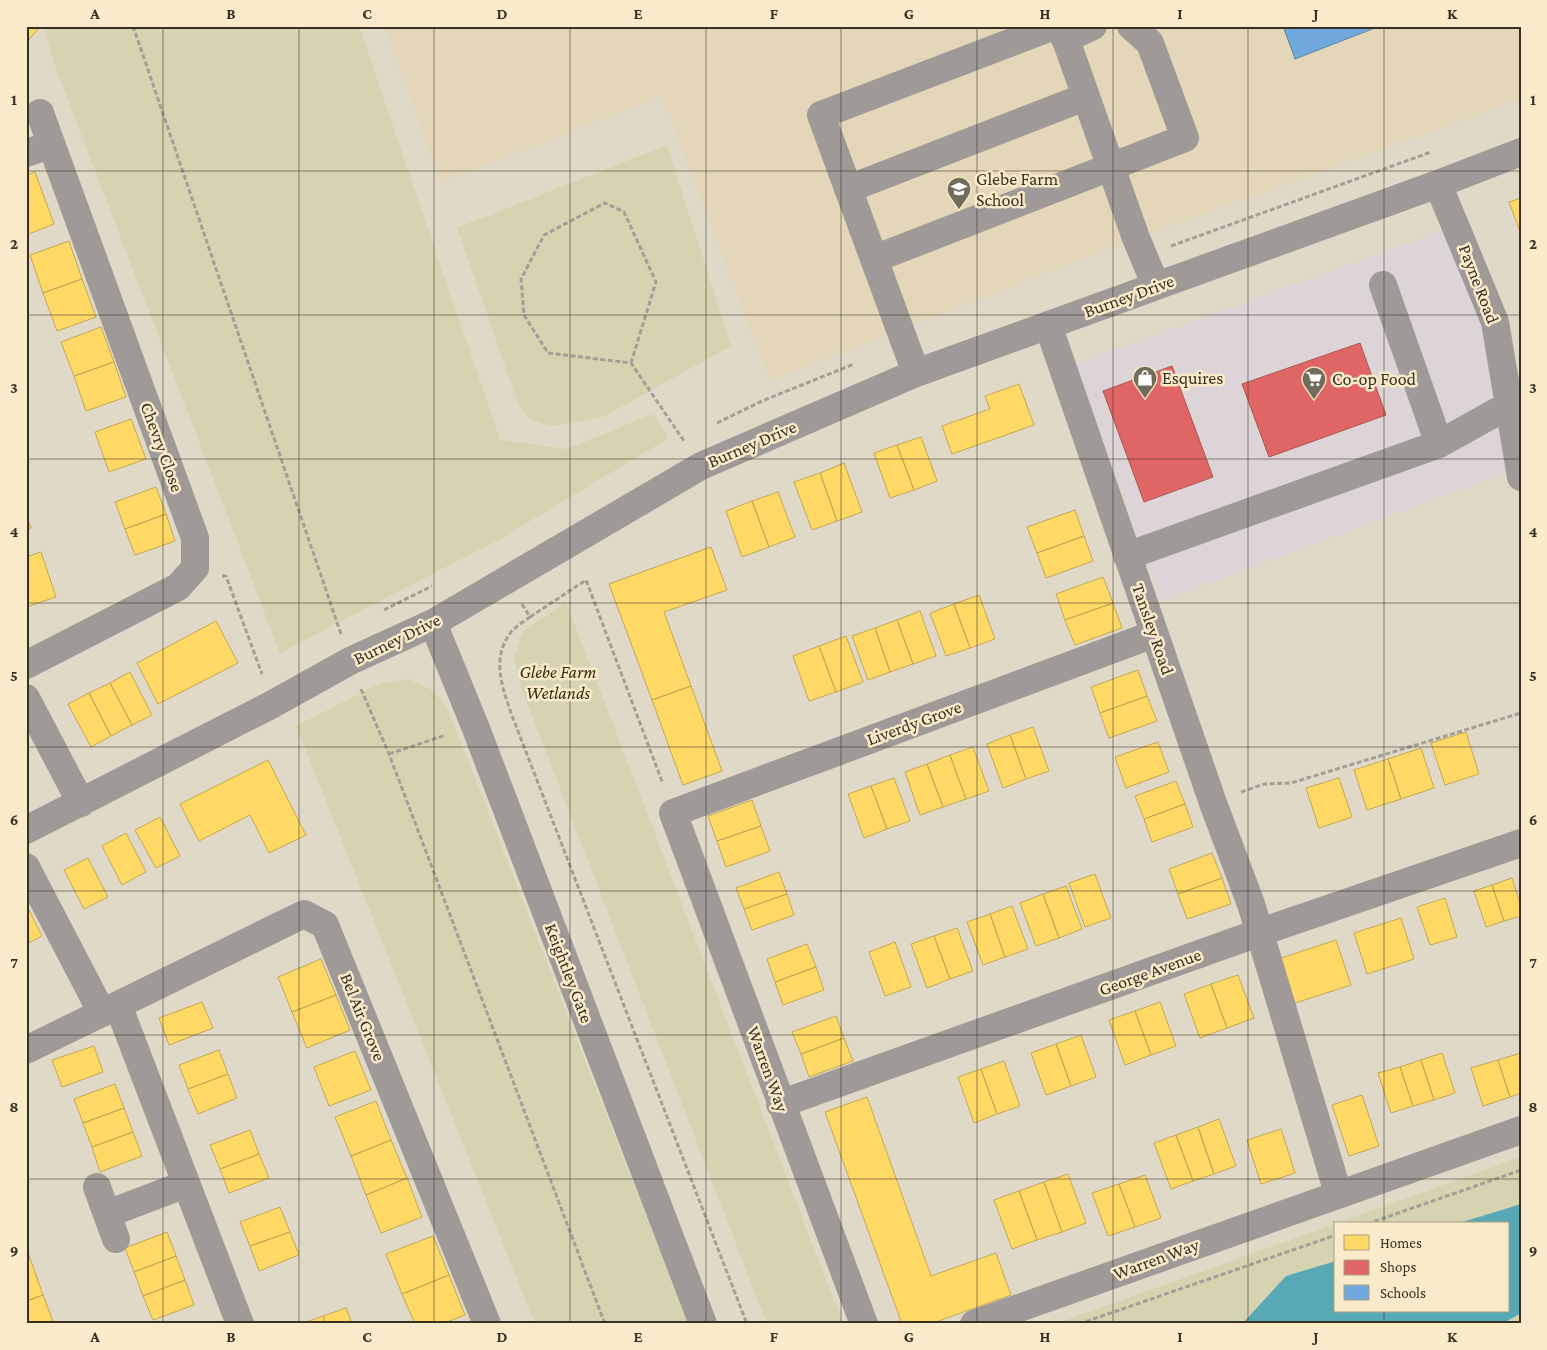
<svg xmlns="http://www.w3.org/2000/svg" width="1547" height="1350" font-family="'Crimson Pro',serif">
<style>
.commercial{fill:#ddd4d8}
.built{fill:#e4d6b8}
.green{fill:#d6d4b0;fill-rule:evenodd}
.water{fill:#57a9b6}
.homes{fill:#ffd966;stroke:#c3a752}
.shops{fill:#e06666;stroke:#ad5652}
.schools{fill:#6fa8dc;stroke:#5e84a5}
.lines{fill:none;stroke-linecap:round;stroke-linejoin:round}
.path{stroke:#a49e97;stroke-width:3;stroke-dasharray:5 2.5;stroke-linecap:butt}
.minor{stroke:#9f9997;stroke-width:28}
.grid{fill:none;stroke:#373124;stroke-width:1;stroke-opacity:0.55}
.labels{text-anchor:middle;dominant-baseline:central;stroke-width:5;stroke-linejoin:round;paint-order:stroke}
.poi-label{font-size:18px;fill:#373124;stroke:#f9eac9;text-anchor:start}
.street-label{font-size:18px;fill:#373124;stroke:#f9eac9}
.park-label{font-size:18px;font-style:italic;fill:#31310d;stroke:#f9eac9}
.neatline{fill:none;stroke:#373124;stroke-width:2}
.grid-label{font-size:16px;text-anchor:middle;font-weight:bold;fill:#373124}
</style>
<rect width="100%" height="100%" fill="#e1d9c7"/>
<!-- commercial -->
<path class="commercial" d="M1448,229L1487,328L1507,472L1161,601L1076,364Z"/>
<!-- built -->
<path class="built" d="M385,26H1521V99L1136,238L770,380L662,96L440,182Z"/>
<!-- green -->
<path class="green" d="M39,26H359L500,440L567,449L653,414L669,438L500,539L280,653L55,66L45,31Z
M667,145L731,346L603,417L551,426L529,419L518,403L457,228Z
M566,602L843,1324H767L522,690L514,657L523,631Z
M409,679L434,691L449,712L688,1324H535L296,726L381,683Z
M1521,1157V1324H1055ZM1336,1224H1508V1311H1336Z"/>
<!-- water -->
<path class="water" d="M1521,1204V1313L1502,1324H1242L1286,1276L1336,1261V1311H1508V1224H1456Z"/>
<!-- homes -->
<path class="homes" d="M26,26H35L38,29L26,43Z
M35,172L54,224L26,235V175Z
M1521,198V234L1509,202Z
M69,241L82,279L43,293L30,255Z
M82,279L96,317L57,331L43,293Z
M101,327L114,362L74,376L61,342Z
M114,362L126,397L86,411L74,376Z
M1019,384L1034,425L952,454L942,426L990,409L985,396Z
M131,419L146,459L109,472L95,432Z
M921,437L937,481L914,490L897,445Z
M897,445L914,490L890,498L874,453Z
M844,463L862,512L837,521L820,473Z
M820,473L837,521L812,530L794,482Z
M156,487L166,514L125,529L115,502Z
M778,492L795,537L769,547L752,501Z
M752,501L769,547L742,557L726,511Z
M1075,510L1084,536L1037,553L1027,527Z
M26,514L31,528L26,529Z
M166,514L175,541L135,555L125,529Z
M1084,536L1093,561L1046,578L1037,553Z
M711,547L727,590L664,612L691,686L652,700L609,584Z
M41,552L56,597L26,607V557Z
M1103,577L1113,603L1065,620L1056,594Z
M979,595L995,639L970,648L954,604Z
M1113,603L1122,628L1075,645L1065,620Z
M954,604L970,648L946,656L930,613Z
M920,611L936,656L913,664L897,620Z
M897,620L913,664L890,672L875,628Z
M216,621L238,663L158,704L137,663Z
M875,628L890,672L868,680L852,636Z
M846,636L863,682L836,692L819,646Z
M819,646L836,692L809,701L793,656Z
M1138,670L1147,696L1100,713L1091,687Z
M130,672L152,715L132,725L110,683Z
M110,683L132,725L111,736L89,693Z
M691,686L722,771L683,785L652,700Z
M89,693L111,736L91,747L68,704Z
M1147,696L1157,721L1109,738L1100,713Z
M1033,727L1049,771L1026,779L1010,735Z
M1466,732L1479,774L1445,785L1431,743Z
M1010,735L1026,779L1003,788L987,744Z
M1158,742L1169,772L1126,788L1115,757Z
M973,747L989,791L966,799L950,755Z
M1421,748L1434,788L1401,799L1388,759Z
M950,755L966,799L943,807L927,764Z
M1388,759L1401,799L1367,810L1354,770Z
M268,760L306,835L269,853L250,815L199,841L180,804Z
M927,764L943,807L920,815L905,772Z
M894,778L910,821L887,829L871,786Z
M1339,778L1352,817L1319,828L1306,788Z
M1176,781L1185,804L1144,819L1135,796Z
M871,786L887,829L864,838L848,794Z
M752,800L761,826L717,841L708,816Z
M1185,804L1193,827L1152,842L1144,819Z
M160,817L180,856L156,868L135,830Z
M761,826L770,851L726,867L717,841Z
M126,833L146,872L122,885L102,846Z
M1212,853L1222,878L1178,894L1169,869Z
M88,858L108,897L84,909L64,870Z
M779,872L787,894L744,909L736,888Z
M1095,874L1111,918L1085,927L1069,883Z
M1222,878L1231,904L1187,919L1178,894Z
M1512,878L1521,907V916L1504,921L1492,885Z
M1492,885L1504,921L1486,927L1474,891Z
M1066,886L1082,929L1059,938L1043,894Z
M787,894L794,915L752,930L744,909Z
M1043,894L1059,938L1036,946L1020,903Z
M1445,898L1457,937L1430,945L1417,907Z
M26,904L42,936L26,944Z
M1012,906L1028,949L1005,957L990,914Z
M990,914L1005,957L983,965L967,922Z
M1401,918L1414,959L1367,974L1354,933Z
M957,928L973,971L950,979L934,936Z
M934,936L950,979L927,988L911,944Z
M1336,940L1351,985L1292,1004L1278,959Z
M895,942L911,987L885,996L869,952Z
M807,944L816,967L775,982L767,959Z
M321,959L336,995L292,1012L278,977Z
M816,967L824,990L783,1005L775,982Z
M1238,975L1254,1018L1227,1028L1211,984Z
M1211,984L1227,1028L1200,1038L1184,994Z
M336,995L350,1030L307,1048L292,1012Z
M202,1002L213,1028L169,1045L159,1018Z
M1160,1002L1176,1046L1151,1055L1135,1011Z
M1135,1011L1151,1055L1125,1065L1109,1020Z
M836,1016L844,1038L801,1054L792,1032Z
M1081,1035L1096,1077L1071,1086L1056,1044Z
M844,1038L853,1061L809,1077L801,1054Z
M1056,1044L1071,1086L1046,1095L1031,1053Z
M94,1046L103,1072L62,1087L52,1060Z
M219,1050L228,1074L188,1089L179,1065Z
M355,1051L371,1090L329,1106L314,1067Z
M1442,1053L1455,1093L1434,1100L1421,1060Z
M1521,1053V1093L1510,1097L1498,1060Z
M1421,1060L1434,1100L1413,1106L1400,1067Z
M1498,1060L1510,1097L1483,1106L1471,1068Z
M1004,1061L1020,1106L997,1114L981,1069Z
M1400,1067L1413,1106L1391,1113L1378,1073Z
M981,1069L997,1114L974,1123L958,1077Z
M228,1074L237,1098L198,1114L188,1089Z
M115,1084L124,1108L83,1123L74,1099Z
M1362,1095L1379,1146L1349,1156L1332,1105Z
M867,1097L931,1276L996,1253L1011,1295L930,1324H902L825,1112Z
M376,1101L391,1140L351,1156L335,1117Z
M124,1108L133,1132L92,1147L83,1123Z
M1219,1119L1236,1166L1214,1174L1198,1127Z
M1198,1127L1214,1174L1193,1181L1176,1135Z
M1281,1129L1295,1173L1261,1184L1247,1140Z
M250,1130L259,1154L220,1169L210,1145Z
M133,1132L142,1156L100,1172L92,1147Z
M1176,1135L1193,1181L1171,1189L1154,1143Z
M391,1140L407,1178L366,1195L351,1156Z
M259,1154L269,1178L229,1193L220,1169Z
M1068,1174L1086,1223L1062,1232L1044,1182Z
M1145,1175L1161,1218L1135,1227L1119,1184Z
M407,1178L422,1217L381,1233L366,1195Z
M1044,1182L1062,1232L1037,1240L1019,1191Z
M1119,1184L1135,1227L1108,1236L1092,1193Z
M1019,1191L1037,1240L1012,1249L994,1200Z
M280,1207L290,1232L250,1246L240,1222Z
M167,1232L176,1256L134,1272L125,1248Z
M290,1232L299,1255L259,1271L250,1246Z
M433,1236L449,1275L402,1294L386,1254Z
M26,1247L30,1258L26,1260Z
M176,1256L185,1280L143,1296L134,1272Z
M30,1258L43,1295L26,1301V1260Z
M449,1275L465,1315L442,1324H415L402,1294Z
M185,1280L194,1305L153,1320L143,1296Z
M43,1295L54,1324H26V1301Z
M346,1308L352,1324H326L323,1316Z
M323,1316L326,1324H301Z"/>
<!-- shops -->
<path class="shops" d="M1360,343L1386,415L1269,457L1242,384Z
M1172,366L1213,477L1144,502L1103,391Z"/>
<!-- schools -->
<path class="schools" d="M1283,26H1380L1295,59Z"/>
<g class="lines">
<!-- path -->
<path class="path" d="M133,26L341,634
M1171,246L1431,152
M631,363L656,282L624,212L605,203L544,235L521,279L524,315L548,353L631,363L684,441
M717,423L762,401L854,364
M222,576H226L262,674
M522,604L530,617C523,622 513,628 509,635C492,660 502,686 511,713L747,1324
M384,610L432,586
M530,617L586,580L663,784
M361,689L389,754L605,1324
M389,754L446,735
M1241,792L1264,784L1291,783L1521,713
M1367,1224L1521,1170
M1079,1324L1336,1235"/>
<!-- minor -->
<path class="minor" d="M1061,26L1136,238L1156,286
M1065,39L1093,26
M26,153L51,145
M1438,184L1495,322L1521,477
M848,189L1085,97
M874,259L1185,138L1150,43L1131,26
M1383,285L1439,444
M1048,325L1213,803L1251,904L1338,1193
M916,373L821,115L1054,26
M1127,556L1439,444L1509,405
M433,623L475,726L703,1324
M26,665L178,587L195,568V538L40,113
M26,698L81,803
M26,830L271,705L350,661L433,623L701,466L916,373L1438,184L1521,152
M26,867L102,1013
M118,1005L240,1324
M26,1050L304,914L325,925L487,1324
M780,1104L1258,933L1521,843
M97,1187L116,1239
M107,1214L186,1184
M864,1324L673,813L1154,634
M974,1324L1521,1130"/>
</g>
<!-- grid -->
<path class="grid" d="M163,26V1324M299,26V1324M434,26V1324M570,26V1324M706,26V1324M841,26V1324M977,26V1324M1113,26V1324M1248,26V1324M1384,26V1224M26,171H1521M26,315H1521M26,459H1521M26,603H1521M26,747H1521M26,891H1521M26,1035H1521M26,1179H1521M1384,1311V1324"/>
<!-- icons -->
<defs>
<symbol id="school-pin" viewBox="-11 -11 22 30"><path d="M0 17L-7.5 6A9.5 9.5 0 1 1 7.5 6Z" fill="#726c5d" stroke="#f9eac9"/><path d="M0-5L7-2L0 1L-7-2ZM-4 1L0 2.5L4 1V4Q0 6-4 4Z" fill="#fff"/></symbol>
<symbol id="shop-pin" viewBox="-11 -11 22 30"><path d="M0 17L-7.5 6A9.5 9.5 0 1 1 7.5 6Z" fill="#726c5d" stroke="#f9eac9"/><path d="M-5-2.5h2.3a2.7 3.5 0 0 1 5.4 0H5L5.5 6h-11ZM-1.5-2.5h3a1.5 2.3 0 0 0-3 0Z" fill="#fff"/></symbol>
<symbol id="supermarket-pin" viewBox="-11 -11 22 30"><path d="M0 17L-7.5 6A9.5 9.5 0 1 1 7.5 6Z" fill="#726c5d" stroke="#f9eac9"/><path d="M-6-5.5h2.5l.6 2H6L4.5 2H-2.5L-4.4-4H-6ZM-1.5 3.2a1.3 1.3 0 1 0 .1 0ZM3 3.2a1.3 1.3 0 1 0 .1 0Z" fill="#fff"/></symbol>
</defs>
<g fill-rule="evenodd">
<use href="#school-pin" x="945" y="175" width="28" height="38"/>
<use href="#shop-pin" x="1131" y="364" width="28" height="38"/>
<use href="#supermarket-pin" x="1300" y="365" width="28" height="38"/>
</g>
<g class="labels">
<!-- poi labels -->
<g class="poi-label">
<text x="976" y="179">Glebe Farm<tspan x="976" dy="21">School</tspan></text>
<text x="1162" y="378">Esquires</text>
<text x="1332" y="379">Co-op Food</text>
</g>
<!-- street labels -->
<g class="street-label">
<text transform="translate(1479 284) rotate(69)">Payne Road</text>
<text transform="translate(1129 296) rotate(-20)">Burney Drive</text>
<text transform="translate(752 444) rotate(-23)">Burney Drive</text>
<text transform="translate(162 447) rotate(70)">Chevry Close</text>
<text transform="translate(1153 629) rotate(71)">Tansley Road</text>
<text transform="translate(397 639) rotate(-26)">Burney Drive</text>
<text transform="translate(914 723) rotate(-20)">Liverdy Grove</text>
<text transform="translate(1150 972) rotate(-20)">George Avenue</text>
<text transform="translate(569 973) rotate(69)">Keightley Gate</text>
<text transform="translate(363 1017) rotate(68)">Bel Air Grove</text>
<text transform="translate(768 1069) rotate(70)">Warren Way</text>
<text transform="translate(1156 1259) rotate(-20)">Warren Way</text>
</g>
<!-- park labels -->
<g class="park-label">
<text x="558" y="672">Glebe Farm<tspan x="558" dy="21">Wetlands</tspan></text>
</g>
</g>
<!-- border -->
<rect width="1547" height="1350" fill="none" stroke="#f9eac9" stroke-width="55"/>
<!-- legend -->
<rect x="1334" y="1222" width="175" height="90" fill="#f9eac9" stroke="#aba087"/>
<rect x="1344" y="1235" width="25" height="15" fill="#ffd966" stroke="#aba087"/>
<text x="1380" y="1248" font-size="15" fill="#373124">Homes</text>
<rect x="1344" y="1260" width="25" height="15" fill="#e06666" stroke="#aba087"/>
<text x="1380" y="1272" font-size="15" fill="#373124">Shops</text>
<rect x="1344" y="1285" width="25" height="15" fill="#6fa8dc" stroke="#aba087"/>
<text x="1380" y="1298" font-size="15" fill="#373124">Schools</text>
<rect x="28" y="28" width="1492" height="1294" class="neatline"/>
<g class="grid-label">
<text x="95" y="19">A</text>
<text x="231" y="19">B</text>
<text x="367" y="19">C</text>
<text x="502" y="19">D</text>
<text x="638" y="19">E</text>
<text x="774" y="19">F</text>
<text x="909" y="19">G</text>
<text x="1045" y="19">H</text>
<text x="1180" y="19">I</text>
<text x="1316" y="19">J</text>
<text x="1452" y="19">K</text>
<text x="14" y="105">1</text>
<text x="1533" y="105">1</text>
<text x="14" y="249">2</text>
<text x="1533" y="249">2</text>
<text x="14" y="393">3</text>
<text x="1533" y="393">3</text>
<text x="14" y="537">4</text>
<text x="1533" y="537">4</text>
<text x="14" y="681">5</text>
<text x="1533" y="681">5</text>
<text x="14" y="825">6</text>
<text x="1533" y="825">6</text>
<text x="14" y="968">7</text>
<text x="1533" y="968">7</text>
<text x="14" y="1112">8</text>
<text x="1533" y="1112">8</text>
<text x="14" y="1256">9</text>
<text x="1533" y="1256">9</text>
<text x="95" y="1342">A</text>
<text x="231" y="1342">B</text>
<text x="367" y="1342">C</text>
<text x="502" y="1342">D</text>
<text x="638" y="1342">E</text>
<text x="774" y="1342">F</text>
<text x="909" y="1342">G</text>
<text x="1045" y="1342">H</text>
<text x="1180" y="1342">I</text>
<text x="1316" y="1342">J</text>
<text x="1452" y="1342">K</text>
</g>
</svg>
